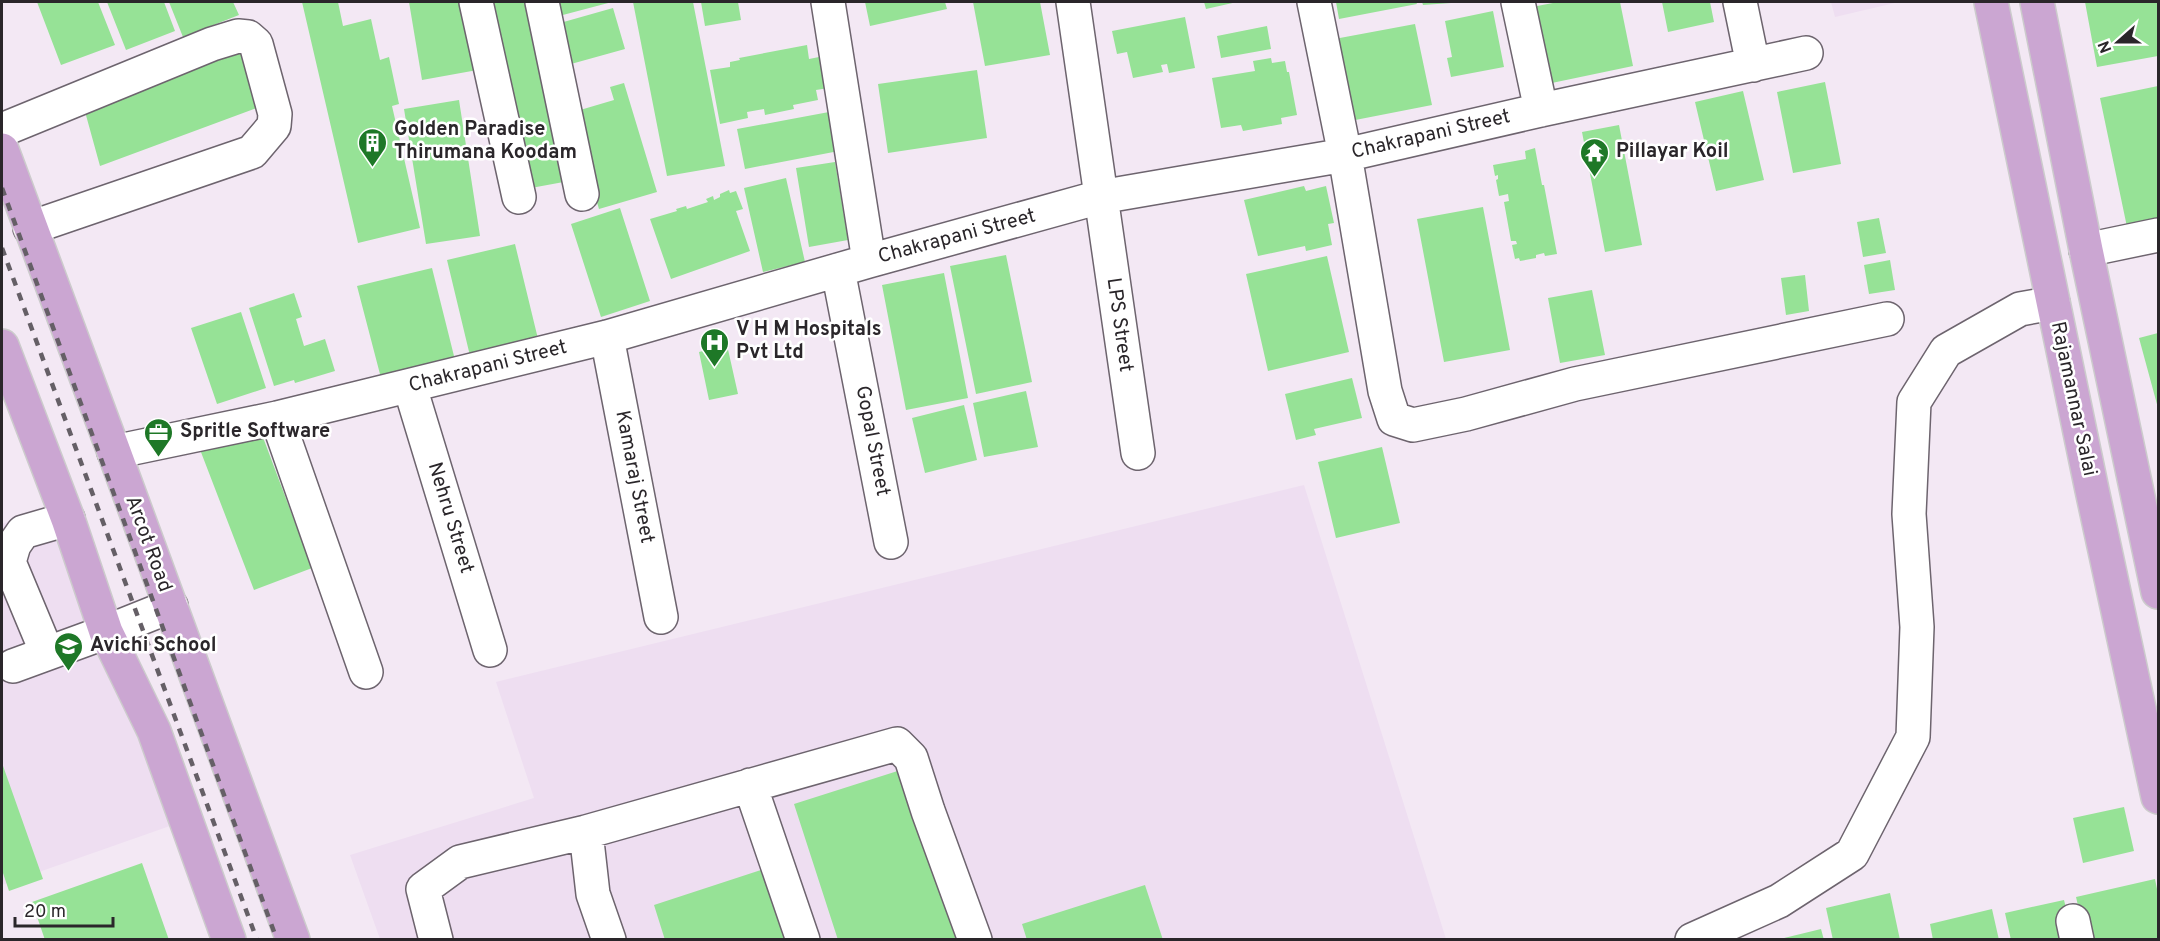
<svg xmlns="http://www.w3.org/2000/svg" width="2160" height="941" font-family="Overpass,sans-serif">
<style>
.built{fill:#eedef1}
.building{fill:#96e296}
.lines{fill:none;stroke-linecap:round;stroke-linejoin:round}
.minor-casing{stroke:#6d646e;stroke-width:36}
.major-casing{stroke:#cccbcc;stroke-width:36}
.minor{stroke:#fff;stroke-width:33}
.major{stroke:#cba6d2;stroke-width:33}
.rail{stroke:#655f66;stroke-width:4.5;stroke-dasharray:8 8;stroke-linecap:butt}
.labels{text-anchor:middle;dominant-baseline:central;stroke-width:5;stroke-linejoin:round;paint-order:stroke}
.poi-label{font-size:20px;font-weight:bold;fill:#2a262a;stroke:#fff;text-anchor:start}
.street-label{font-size:20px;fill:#2a262a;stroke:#fff}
</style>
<rect width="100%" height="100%" fill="#f3e8f4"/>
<!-- built -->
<path class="built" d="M1831,2H1899L1835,17Z
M1304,485L1446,939H380L350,855L534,798L496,682Z
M78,497L187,820L2,885V524Z"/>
<!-- building -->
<path class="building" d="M37,2H98L115,45L61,65Z
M107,2H164L175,31L126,50Z
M169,2H233L239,15L183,37Z
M302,2H338L343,26L371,19L380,60L389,57L399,104L392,106L420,228L358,243Z
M409,2H471L483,69L422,80Z
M491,2H531L569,181L531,188Z
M555,2H612L559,16Z
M633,2H693L725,166L667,176Z
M701,2H738L741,20L705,26Z
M865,2H945L947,9L870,26Z
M973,2H1040L1050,55L985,66Z
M1204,2H1237L1206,9Z
M1336,2H1416L1417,4L1339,19Z
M1422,2H1451V3L1423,5Z
M1558,2H1620L1633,66L1547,84L1532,7Z
M1662,2H1710L1714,22L1668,32Z
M2085,2H2158V56L2097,67Z
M613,8L625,49L571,64L560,23Z
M1493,11L1504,67L1451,77L1447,58L1452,57L1445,21Z
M1185,17L1195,68L1169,73L1167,64L1161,65L1163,72L1133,78L1127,52L1117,54L1112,31Z
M1415,24L1432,105L1345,122L1329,40Z
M1267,26L1271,49L1221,58L1217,36Z
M237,42L262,106L100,166L84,108Z
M807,45L809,59L829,55L835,87L816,90L818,100L793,105L794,109L765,115L764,109L747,112L748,118L720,124L710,70L730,67V62L740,60L739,58Z
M1271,58L1272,63L1285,61L1287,72H1289L1297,115L1281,118L1282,124L1243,131L1241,125L1221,128L1212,78L1255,71L1253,61Z
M977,70L987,138L888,153L878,84Z
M1825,82L1841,164L1793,173L1777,92Z
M624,83L657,192L599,209L570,113L614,100L610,87Z
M2158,86V220L2127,227L2100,98Z
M1743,91L1764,180L1716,191L1695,102Z
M459,100L480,236L426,244L404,109Z
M829,112L831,122L844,150L745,169L737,129Z
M1619,125L1642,245L1605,252L1582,132Z
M1535,148L1542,185H1544L1557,254L1545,256L1544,253L1536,255V258L1520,261L1519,258L1515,259L1512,245L1517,244L1516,241H1511L1504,202L1509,201L1508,194L1499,196L1496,180L1498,179V175L1495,176L1493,165L1526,159L1525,151Z
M835,162L848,240L809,247L796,168Z
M786,178L805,262L763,272L744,188Z
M1304,186L1306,191L1326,186L1334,223L1328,224L1332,245L1306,251L1305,246L1258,256L1244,200Z
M729,190L730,193L736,191L743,209L736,211L750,251L671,279L650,219L677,211L676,209L686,206L687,209L708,202L706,199L713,196L714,200L720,197V194Z
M1483,207L1510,350L1444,362L1417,219Z
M620,208L650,301L601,317L571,224Z
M1879,218L1886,253L1863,257L1857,222Z
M515,244L539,343L471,360L447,260Z
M1006,255L1032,382L976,394L950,266Z
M1327,256L1349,352L1268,371L1246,274Z
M1890,260L1895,290L1869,294L1864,265Z
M432,268L455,360L381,378L357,286Z
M944,273L968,398L906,410L882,285Z
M1805,275L1809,311L1786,315L1781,278Z
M1592,290L1605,355L1560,363L1548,298Z
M294,293L302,317L296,319L304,346L325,339L335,371L295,383L294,380L274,386L249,308Z
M241,312L266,388L217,404L191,328Z
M2158,333V408L2139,338Z
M727,345L738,394L709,400L699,352Z
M1352,378L1362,418L1314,429L1316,435L1296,440L1285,394Z
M1026,391L1038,447L984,457L973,403Z
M964,405L977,460L925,473L912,418Z
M258,424L297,528L305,525L320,565L254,590L199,447Z
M1382,447L1400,523L1336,538L1318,462Z
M2,763L43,879L9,891L2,870Z
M907,768L964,940H838L794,804Z
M2124,807L2134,851L2083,863L2073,818Z
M142,863L169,940H45L32,902Z
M767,868L790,940H665L654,905Z
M2155,879L2158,894V940H2086L2076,897Z
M1145,885L1163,940H1027L1022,924Z
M1890,893L1900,940H1833L1826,908Z
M2064,900L2074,940H2011L2005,913Z
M1992,909L1999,940H1933L1930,924Z
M1821,929L1824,940H1780V939Z"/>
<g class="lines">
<defs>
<path id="minor" d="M476,2L519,197
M542,2L582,194
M828,2L869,261
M1073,2L1138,453
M1314,2L1345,155L1385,391L1394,419L1413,425L1466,414L1575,384L1887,319
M1518,2L1541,110
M1740,2L1753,65
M2,130L212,44L238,36L248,37L256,44L275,114L274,126L252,152L30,228
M2086,250L2158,235
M838,270L891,542
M607,337L661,617
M410,387L490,650
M277,418L366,672
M114,452L277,418L607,337L869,261L1100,197L1345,155L1541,110L1806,53
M47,653L9,562L14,545L23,532L68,519
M13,666L106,632L171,606
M750,785L803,940
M586,832L897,744L911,758L928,811L975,940
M2073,921L2077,940
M436,940L423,889L460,862L586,832L593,894L609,940
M1692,940L1779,901L1852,854L1913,737L1917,627L1909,514L1914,402L1946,351L2020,309L2053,303"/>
<path id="major" d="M1991,2L2092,490L2158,797
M2037,2L2086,250L2158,592
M2,150L114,452L293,940
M2,346L68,519L106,632L154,731L229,940"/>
</defs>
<!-- minor casing -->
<use href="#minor" class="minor-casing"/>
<!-- major casing -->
<use href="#major" class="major-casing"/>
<!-- minor -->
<use href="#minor" class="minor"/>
<!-- major -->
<use href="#major" class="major"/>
<!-- rail -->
<path class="rail" d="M2,188L277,940
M2,248L257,940"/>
</g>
<!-- icons -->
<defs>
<symbol id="building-pin" viewBox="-11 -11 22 30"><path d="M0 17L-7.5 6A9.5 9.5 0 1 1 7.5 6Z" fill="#1e7827" stroke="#fff"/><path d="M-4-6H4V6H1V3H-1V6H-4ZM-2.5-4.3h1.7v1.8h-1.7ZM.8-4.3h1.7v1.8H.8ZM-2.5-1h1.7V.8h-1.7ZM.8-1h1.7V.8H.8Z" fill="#fff"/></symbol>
<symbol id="temple-pin" viewBox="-11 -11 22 30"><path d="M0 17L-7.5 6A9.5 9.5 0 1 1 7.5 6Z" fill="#1e7827" stroke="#fff"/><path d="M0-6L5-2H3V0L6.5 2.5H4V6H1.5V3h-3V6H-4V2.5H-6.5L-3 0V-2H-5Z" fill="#fff"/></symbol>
<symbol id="hospital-pin" viewBox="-11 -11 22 30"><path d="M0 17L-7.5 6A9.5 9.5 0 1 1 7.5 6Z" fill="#1e7827" stroke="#fff"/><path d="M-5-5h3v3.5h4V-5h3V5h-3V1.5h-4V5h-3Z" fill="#fff"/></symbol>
<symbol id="office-pin" viewBox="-11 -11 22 30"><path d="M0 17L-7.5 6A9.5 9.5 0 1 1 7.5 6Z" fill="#1e7827" stroke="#fff"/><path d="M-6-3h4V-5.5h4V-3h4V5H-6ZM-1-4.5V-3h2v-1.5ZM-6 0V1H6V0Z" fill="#fff"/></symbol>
<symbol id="school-pin" viewBox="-11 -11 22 30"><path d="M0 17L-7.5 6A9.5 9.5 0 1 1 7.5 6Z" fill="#1e7827" stroke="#fff"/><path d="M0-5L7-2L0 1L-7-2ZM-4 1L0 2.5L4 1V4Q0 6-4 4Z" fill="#fff"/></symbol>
</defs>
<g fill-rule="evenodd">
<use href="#building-pin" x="356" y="126" width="33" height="45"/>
<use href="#temple-pin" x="1578" y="136" width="33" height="45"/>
<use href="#hospital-pin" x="698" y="326" width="33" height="45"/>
<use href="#office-pin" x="142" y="416" width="33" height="45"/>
<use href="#school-pin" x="52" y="630" width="33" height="45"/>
</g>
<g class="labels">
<!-- poi labels -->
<g class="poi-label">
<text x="394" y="130">Golden Paradise<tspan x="394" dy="23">Thirumana Koodam</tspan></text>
<text x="1616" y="152">Pillayar Koil</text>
<text x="736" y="330">V H M Hospitals<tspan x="736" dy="23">Pvt Ltd</tspan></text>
<text x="180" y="432">Spritle Software</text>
<text x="90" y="646">Avichi School</text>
</g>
<!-- street labels -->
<g class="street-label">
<text transform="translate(1431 135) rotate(-13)">Chakrapani Street</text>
<text transform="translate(957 237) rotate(-15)">Chakrapani Street</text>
<text transform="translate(1119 325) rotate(82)">LPS Street</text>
<text transform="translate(488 367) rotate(-14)">Chakrapani Street</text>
<text transform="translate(2073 399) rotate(78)">Rajamannar Salai</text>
<text transform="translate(872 441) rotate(79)">Gopal Street</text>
<text transform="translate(634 477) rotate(79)">Kamaraj Street</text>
<text transform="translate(450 518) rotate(73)">Nehru Street</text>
<text transform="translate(148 544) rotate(70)">Arcot Road</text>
</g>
</g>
<!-- border -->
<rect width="2160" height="941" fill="none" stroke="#2a262a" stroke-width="6"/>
<!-- north arrow -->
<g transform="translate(2118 42) rotate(249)" stroke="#ffffff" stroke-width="4.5" paint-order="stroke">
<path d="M0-4.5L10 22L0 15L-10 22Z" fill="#2a262a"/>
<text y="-9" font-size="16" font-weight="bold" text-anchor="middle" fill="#2a262a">N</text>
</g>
<!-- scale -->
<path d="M15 917v9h98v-9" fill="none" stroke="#2a262a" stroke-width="3"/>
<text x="24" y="917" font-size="18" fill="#2a262a" stroke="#ffffff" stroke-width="4.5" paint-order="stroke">20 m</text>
</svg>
